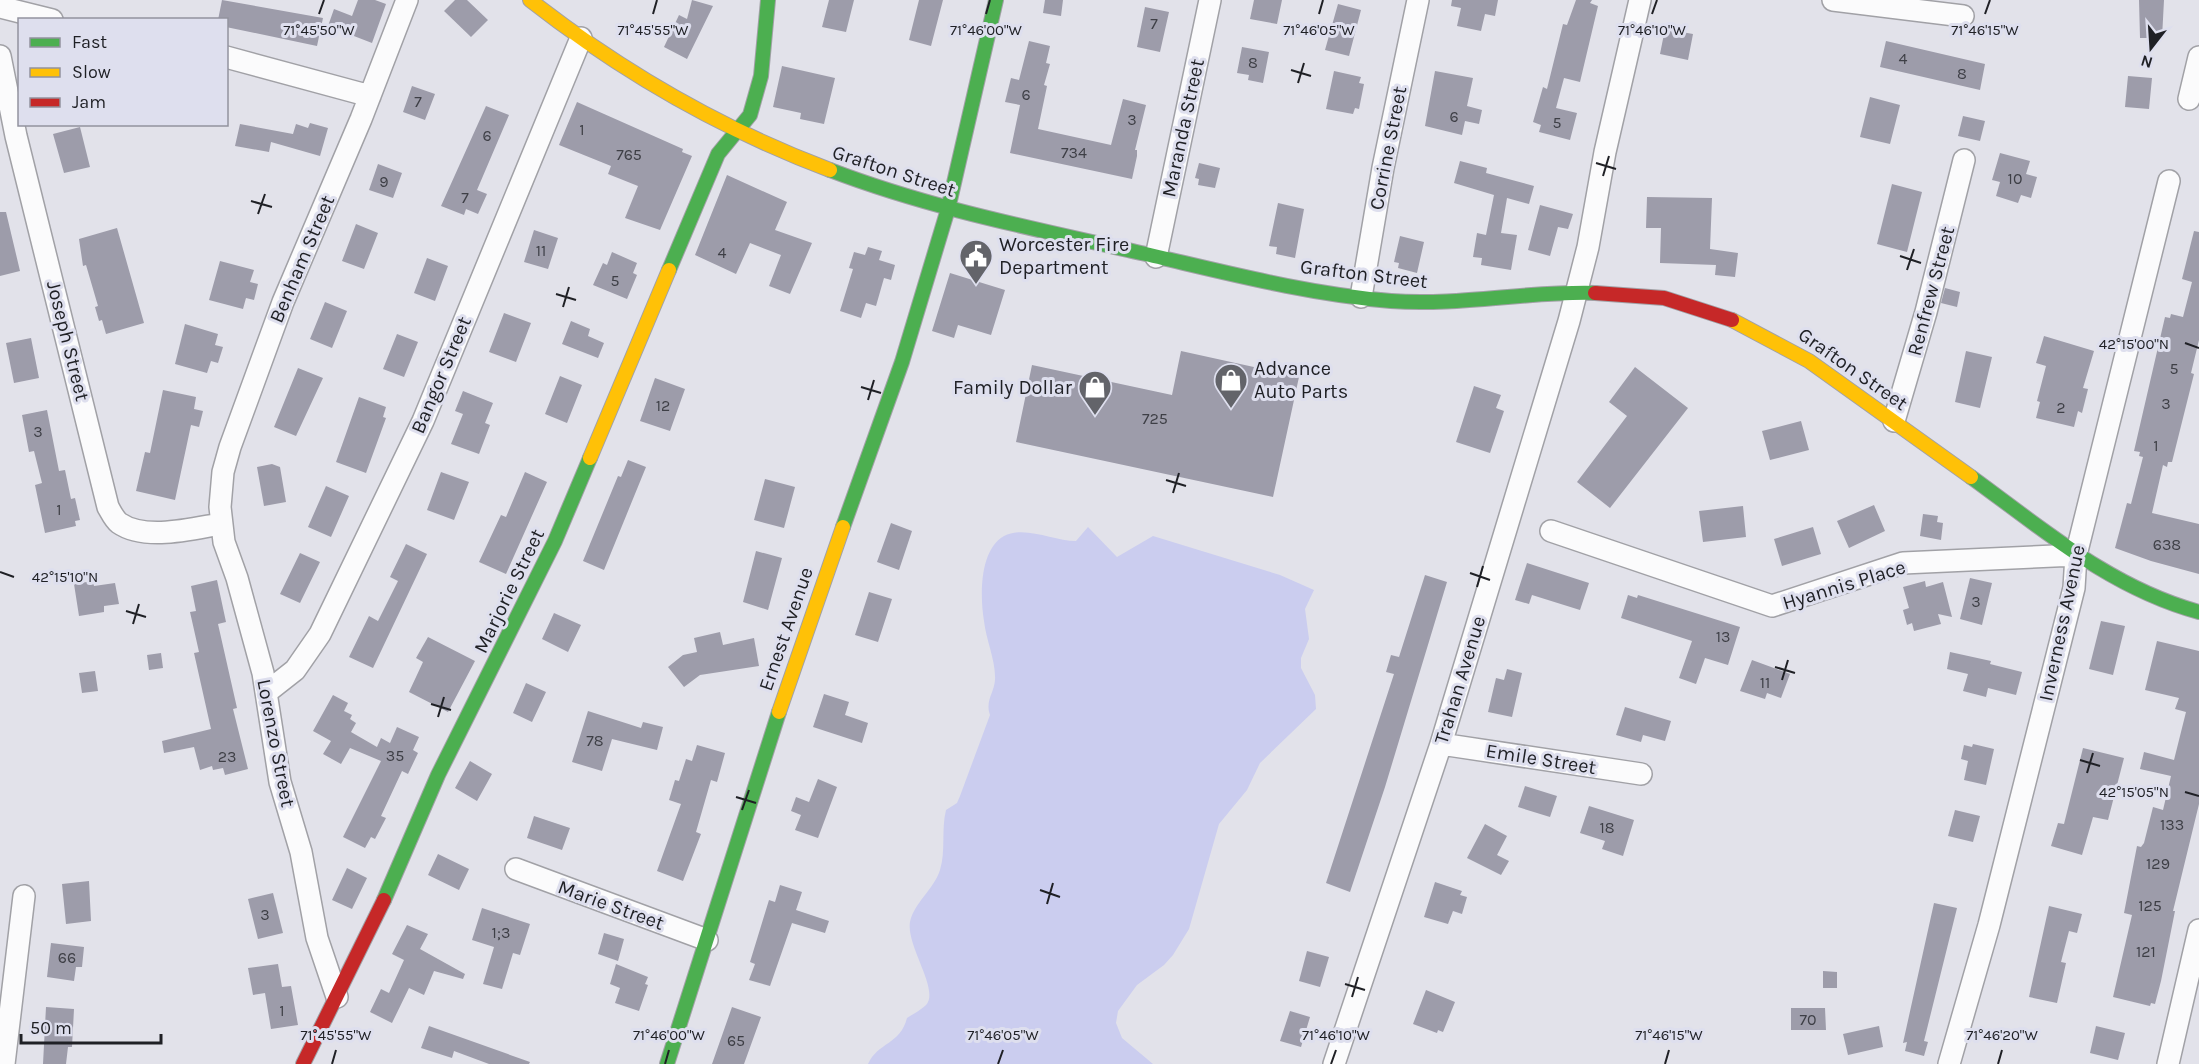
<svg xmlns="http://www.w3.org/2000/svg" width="2199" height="1064" font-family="Karla,sans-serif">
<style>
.green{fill:#cbcdef}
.building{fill:#9d9caa}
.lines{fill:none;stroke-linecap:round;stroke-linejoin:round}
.street-casing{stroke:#a1a1a6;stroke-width:24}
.fast-casing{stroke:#a1a1a6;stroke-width:16}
.slow-casing{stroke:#a1a1a6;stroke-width:16}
.jam-casing{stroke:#a1a1a6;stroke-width:16}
.street{stroke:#fbfbfc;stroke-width:21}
.fast{stroke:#4caf50;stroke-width:14}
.slow{stroke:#ffc107;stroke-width:14}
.jam{stroke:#c62828;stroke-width:14}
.ticks{fill:none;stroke:#1f2025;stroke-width:2}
.labels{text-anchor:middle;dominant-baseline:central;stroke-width:6;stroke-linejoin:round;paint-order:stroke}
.number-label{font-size:16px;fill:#3e3f46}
.street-label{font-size:20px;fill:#1f2025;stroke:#dedfee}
.poi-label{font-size:20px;fill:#1f2025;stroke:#dedfee;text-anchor:start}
.ticks-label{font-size:15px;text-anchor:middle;fill:#1f2025;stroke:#dedfee;stroke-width:6;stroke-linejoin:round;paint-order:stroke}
</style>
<rect width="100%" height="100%" fill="#e2e2ea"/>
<!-- green -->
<path class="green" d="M1088,527L1117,557L1153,536L1280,575L1314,590L1305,609L1309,639L1301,658V668L1315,695L1316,709L1260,763L1247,790L1219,824L1189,929L1173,955L1164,965L1137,985L1118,1011L1116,1023L1122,1038L1153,1064H868C878,1042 900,1045 907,1018C913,1014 921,1010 926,1005C940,990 906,946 910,922C914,903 934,889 940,870C946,851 941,830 946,810L957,803L960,796L990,715C985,701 994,693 995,680C996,661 986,640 984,621C980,597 979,550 1004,536C1025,525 1054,541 1076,541Z"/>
<!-- building -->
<path class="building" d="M222,0L323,18L317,46L226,27V20H218Z
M358,0H375L386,4L372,43L328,26L334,9L352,16Z
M455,0H467L488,20L471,37L444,11Z
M692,0L713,6L687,59L664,47L679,15L687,19Z
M829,0H854L846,32L822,27Z
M919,0H943L931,46L909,40Z
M1045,0H1063L1061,16L1043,13Z
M1254,0H1282L1277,24L1250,19Z
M1452,0H1498L1495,16L1485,14L1481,31L1457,26L1461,8L1451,6Z
M1576,0H1592L1590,3L1598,6L1580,82L1564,78L1556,108L1577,113L1570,140L1539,132L1541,125L1533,122L1543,87L1547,89L1563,24L1567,25Z
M2139,0H2164L2162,38H2140Z
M1338,4L1361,10L1349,56L1325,50Z
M1145,7L1169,12L1160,52L1137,47Z
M1665,29L1693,34L1688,60L1660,54Z
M1029,41L1050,46L1046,63L1050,64L1044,85L1047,86L1038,129L1111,145L1123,99L1146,105L1135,150H1137V156L1132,179L1010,153L1020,105L1005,102L1011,78L1019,80Z
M1886,41L1985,64L1980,90L1880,67Z
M1242,47L1269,52L1263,83L1248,80L1249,75L1237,73Z
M782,66L835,78L824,124L800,119L801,113L773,107Z
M1334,71L1361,77L1359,83L1364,84L1359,109L1355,108L1353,114L1326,109Z
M1435,71L1473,78L1467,106L1482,110L1479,124L1465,121L1462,135L1425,126Z
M2128,76L2152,78L2149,109L2125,107Z
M412,86L435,94L425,120L403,112Z
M1870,97L1900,105L1890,144L1860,137Z
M577,102L683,149L682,152L692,156L660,230L625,218L638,186L608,174L611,166L559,145Z
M486,106L509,115L477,190L487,194L478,214L466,209L464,215L441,206Z
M1963,116L1985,121L1980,141L1958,136Z
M310,123L328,128L320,156L271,142L269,152L235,146L240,124L293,134L296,124L308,128Z
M80,127L90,167L64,173L53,134Z
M2000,153L2030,161L2026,174L2037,177L2031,198L2021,195L2018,203L1996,196L2000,182L1992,180Z
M1460,161L1487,168L1486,173L1534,186L1529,204L1507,198L1501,233L1517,235L1511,270L1481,265L1482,258L1473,257L1477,233L1486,235L1494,195L1454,183Z
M1199,163L1220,168L1215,188L1198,185L1199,179L1195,178Z
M378,164L402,173L393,198L369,190Z
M727,175L787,202L775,230L812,243L790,294L769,286L781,255L750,243L736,274L695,255Z
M1892,184L1922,192L1907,252L1877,244Z
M1647,197L1712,198L1710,249L1738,253L1735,277L1715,275L1716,265L1660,263L1661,228H1646Z
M1278,203L1304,209L1295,258L1276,254L1277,247L1269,246Z
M1540,205L1573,214L1568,229L1558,227L1550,256L1528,250Z
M0,212H6L20,271L0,276Z
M356,224L378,233L364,269L342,261Z
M117,228L144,323L106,334L102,320L99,321L95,307L98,306L86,265L83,266L79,239Z
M534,230L558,238L548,269L524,262Z
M2194,231L2199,232V340L2191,373L2194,374L2172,462H2168L2167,467L2163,465L2152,513L2199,524V574L2151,561L2115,548L2127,503L2131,504L2143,457L2139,456L2140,452L2134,451L2165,317L2170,318L2171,314L2183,317L2192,282L2182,279Z
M1400,236L1424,242L1417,273L1398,268L1399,263L1394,262Z
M868,247L882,251L879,260L895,265L891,280L884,278L876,306L866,303L861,318L840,311L853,269L849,268L854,252L865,255Z
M612,252L637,263L633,273L637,275L627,299L593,285L603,263L607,265Z
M427,258L448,266L435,301L414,293Z
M220,261L254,270L250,282L258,284L254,300L246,298L243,309L209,300Z
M950,273L1005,290L991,335L958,325L954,338L932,331Z
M1945,288L1960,292L1957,307L1941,303Z
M325,302L347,311L332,348L310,339Z
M504,313L531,323L516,362L489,352Z
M571,321L590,329L588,336L604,343L598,358L562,344Z
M185,324L218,334L215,345L223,347L218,363L211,361L207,373L175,364Z
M397,334L418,342L404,377L383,369Z
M2044,336L2094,351L2083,388L2088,389L2082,413L2078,411L2074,427L2036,418L2040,402L2037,401L2046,366L2036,363Z
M31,338L39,378L14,383L6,343Z
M1181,351L1299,377L1273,497L1016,442L1032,365L1172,395Z
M1966,351L1992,357L1980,408L1955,402Z
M1635,367L1688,408L1610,508L1577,482L1627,416L1609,402Z
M298,368L323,378L296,436L274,427Z
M560,376L582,385L567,423L545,414Z
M655,378L685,389L670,431L640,421Z
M1474,386L1501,395L1496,408L1504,411L1490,453L1456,442Z
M163,390L196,397L194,409L203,411L199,427L191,425L175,500L136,491L145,452L150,453Z
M463,391L493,403L485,423L490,425L479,454L451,444L463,414L455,411Z
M359,397L386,407L383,417L386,418L366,473L336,462Z
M47,410L59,471L65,470L71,499L75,498L80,520L75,521L76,526L45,533L35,485L42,483L34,451L29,452L22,415Z
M1801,421L1809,450L1770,460L1762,431Z
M628,460L646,467L604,570L583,561L618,476L621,477Z
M272,464L280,467L286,502L264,506L257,467Z
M441,472L469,482L454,520L427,510Z
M525,472L547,482L506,574L479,562L501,515L506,517Z
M765,479L795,487L784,528L754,520Z
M326,486L349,496L331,537L308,527Z
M1874,505L1885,531L1849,548L1837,521Z
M1743,506L1746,537L1703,542L1699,511Z
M1923,514L1938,516L1937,522L1943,523L1941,540L1920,536Z
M891,523L912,531L899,570L877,562Z
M1813,527L1821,554L1782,566L1774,539Z
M406,544L427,554L373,668L349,657L369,616L378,621L398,581L390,577Z
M756,551L782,558L768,610L743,602Z
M300,553L320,562L300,603L280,594Z
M1527,563L1589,583L1580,610L1532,595L1529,604L1515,600Z
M1425,575L1447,582L1385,787L1350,892L1326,883L1394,674L1386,672L1391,655L1399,657Z
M1970,578L1992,583L1982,625L1960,619Z
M217,580L226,622L218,624L237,708L233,709L248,769L225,775L223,768L213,770L212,766L200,770L194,747L164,753L162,741L211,729L194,653L199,652L190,612L196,611L191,586Z
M93,581L94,586L115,583L119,604L104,606V612L79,616L74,584Z
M1925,581L1926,587L1943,582L1952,617L1938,614L1941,624L1914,631L1912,623L1907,625L1903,610L1909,608L1903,587Z
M869,592L892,599L878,642L855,635Z
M1628,595L1637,598L1638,595L1740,627L1728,665L1705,658L1696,684L1679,678L1692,641L1621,618Z
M554,613L581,625L568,652L542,639Z
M2101,621L2125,626L2113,675L2089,669Z
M720,632L723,645L754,638L759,666L700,675L684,687L668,667L683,655L697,652L694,638Z
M428,637L475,661L448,712L409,692L423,662L416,658Z
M2157,641L2199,651V804L2173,911H2175L2161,981L2155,1004L2151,1003L2150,1006L2113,997L2132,915L2124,913L2137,846L2141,847L2144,843L2153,807L2163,810L2171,776L2140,769L2144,752L2174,760L2186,712L2175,709L2179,698L2145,690Z
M1950,652L1991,661L1990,664L2022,672L2016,695L1988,688L1986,697L1963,691L1968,674L1947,669Z
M161,653L163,668L149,670L147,655Z
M1752,660L1790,674L1781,698L1767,693L1765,699L1740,691Z
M1507,669L1522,673L1512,717L1488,712L1496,678L1504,680Z
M95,671L98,691L82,693L79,673Z
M526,683L546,692L532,722L513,713Z
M824,694L849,702L845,715L868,723L862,743L813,727Z
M333,695L348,703L344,711L352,715L350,719L356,723L351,732L377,747L381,738L390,743L397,727L419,737L413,750L418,753L408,774L402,771L381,816L386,818L375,839L371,837L365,848L343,837L381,761L350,748L341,764L323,754L331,741L313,731Z
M1625,707L1671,721L1665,741L1643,735L1641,742L1616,735Z
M588,711L641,728L643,722L663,727L657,750L612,739L602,771L572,762Z
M1973,744L1994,749L1986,785L1964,780L1968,761L1961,759L1964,745L1972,747Z
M697,745L725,753L717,782L711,780L696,832L701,834L683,881L657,871L681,804L669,800L675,780L679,781L686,759L692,761Z
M2083,748L2124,758L2108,820L2093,817L2082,855L2051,846L2058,823L2064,824Z
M470,761L492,774L477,801L455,788Z
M818,779L837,787L818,838L795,830L801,815L791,811L796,797L809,802Z
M1525,786L1557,796L1550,817L1518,807Z
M1589,806L1634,820L1623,856L1602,849L1605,841L1580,833Z
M1955,810L1980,816L1973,842L1948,836Z
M534,816L570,828L562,850L527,838Z
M1485,824L1507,836L1497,855L1509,861L1501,875L1467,858Z
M438,854L469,869L459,890L428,875Z
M347,868L367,878L352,909L332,900Z
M89,881L91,921L66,924L62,884Z
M1435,882L1462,891L1460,895L1467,897L1462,914L1453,911L1448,924L1424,917Z
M780,885L802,892L796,910L829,921L825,933L792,923L770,986L749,980L755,964L750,962L769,900L775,902Z
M273,893L283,933L258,939L248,899Z
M1934,903L1957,908L1924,1041L1928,1042L1924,1056L1905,1051L1907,1042L1903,1043Z
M2049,906L2082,914L2077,933L2069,931L2061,962L2066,963L2057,1003L2029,997Z
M482,908L530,924L520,955L513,953L502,989L483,984L494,947L472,940Z
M407,925L428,934L420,949L465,974L463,979L434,971L424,995L409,988L392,1023L370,1012L381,989L389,993L404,960L392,954Z
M604,933L624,939L618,961L598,954Z
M51,943L84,947L82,967H76L74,981L47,977Z
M1307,951L1329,957L1320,987L1299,981Z
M278,964L282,987L291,986L298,1025L271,1029L265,993L253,995L248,968Z
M616,964L648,977L645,984L648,985L639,1011L615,1003L620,988L610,984Z
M1823,971L1837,972V988H1823Z
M1426,990L1455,1002L1443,1032L1438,1030L1437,1033L1413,1024Z
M46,1007L74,1009L72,1047H68L66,1064H43Z
M732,1007L761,1017L744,1064H712Z
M1791,1008H1825L1826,1030H1791Z
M1290,1011L1310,1017L1301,1047L1280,1041Z
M429,1026L530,1062L529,1064H489L454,1051L452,1058L421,1048Z
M1879,1026L1883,1047L1848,1055L1843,1034Z
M2096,1026L2125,1033L2118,1060L2090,1053Z"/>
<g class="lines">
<defs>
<path id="street" d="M1833,0L1963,16
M0,7L52,20
M0,56L16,136L108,507C111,512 114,519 119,523C145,541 191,529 220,524
M226,57L370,96
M2189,99L2199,57
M1156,257L1210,0
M1361,297L1383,168L1418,0
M1894,421L1926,312L1964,160
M1551,531L1772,606L1903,563L2076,555
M267,692L295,670L320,634L423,421L581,38
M1441,744L1641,774
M516,869L707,940
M337,997L317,938L301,852L280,782L263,673L237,578L224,542L220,507L223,472L230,447L283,302L361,119L407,0
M4,1064L24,896
M1334,1064L1441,744L1569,321L1588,247L1605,152L1640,0
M1949,1064L1989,925L2074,588L2076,555L2169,181
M2168,1064L2199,930"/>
<path id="fast" d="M830,170C932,209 1036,229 1141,253C1224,272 1306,294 1391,301C1459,306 1527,291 1595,293
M669,270L718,154L750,115L761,76L768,0
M1971,477C2044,530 2111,588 2199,612
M843,527L902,362L948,209L996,0
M384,900L438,775L555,541L590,458
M667,1064L779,712"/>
<path id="slow" d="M530,0C622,72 721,129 830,170
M1732,320L1809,361L1971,477
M590,458L669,270
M779,712L843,527"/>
<path id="jam" d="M1595,293L1664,298L1732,320
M303,1064L384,900"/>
</defs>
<!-- street casing -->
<use href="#street" class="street-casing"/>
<!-- fast casing -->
<use href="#fast" class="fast-casing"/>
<!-- slow casing -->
<use href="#slow" class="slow-casing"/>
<!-- jam casing -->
<use href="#jam" class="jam-casing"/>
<!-- street -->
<use href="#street" class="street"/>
<!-- fast -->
<use href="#fast" class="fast"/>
<!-- slow -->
<use href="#slow" class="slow"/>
<!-- jam -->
<use href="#jam" class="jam"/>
</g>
<!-- ticks -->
<path class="ticks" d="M319,14L324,0M653,14L657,0M986,14L990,0M1319,14L1323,0M1652,14L1657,0M1985,14L1990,0M1291,70L1311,76M1298,83L1304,63M1596,163L1616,169M1603,176L1609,156M251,201L272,207M258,214L265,194M1900,256L1921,263M1907,270L1914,249M556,294L576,300M563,307L569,287M2185,343L2199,348M861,387L881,393M868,400L874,380M1166,480L1186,486M1173,493L1179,473M0,572L14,577M1470,573L1490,580M1477,587L1483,566M126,611L146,617M133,624L139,604M1775,667L1795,673M1782,680L1788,660M431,704L451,710M438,717L444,697M2080,760L2100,766M2087,773L2093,753M2185,792L2199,796M736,797L756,803M742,810L749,790M1040,890L1060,897M1047,904L1053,883M1345,984L1365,990M1352,997L1358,977M332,1064L336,1050M665,1064L669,1050M998,1064L1003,1050M1331,1064L1336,1050M1665,1064L1669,1050M1998,1064L2002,1050"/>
<!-- icons -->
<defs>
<symbol id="civic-pin" viewBox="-11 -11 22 30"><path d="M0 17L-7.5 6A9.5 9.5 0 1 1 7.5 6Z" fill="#63646a" stroke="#dedfee"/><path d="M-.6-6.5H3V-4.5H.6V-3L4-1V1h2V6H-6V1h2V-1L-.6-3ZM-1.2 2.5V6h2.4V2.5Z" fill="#fff"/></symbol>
<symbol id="shop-pin" viewBox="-11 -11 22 30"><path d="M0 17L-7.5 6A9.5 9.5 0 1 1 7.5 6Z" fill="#63646a" stroke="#dedfee"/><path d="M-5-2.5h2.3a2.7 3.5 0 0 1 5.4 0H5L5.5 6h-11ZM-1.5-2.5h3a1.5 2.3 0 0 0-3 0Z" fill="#fff"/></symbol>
</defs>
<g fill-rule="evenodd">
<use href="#civic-pin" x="957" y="237" width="38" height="52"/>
<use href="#shop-pin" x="1212" y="361" width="38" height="52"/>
<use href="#shop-pin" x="1076" y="368" width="38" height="52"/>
</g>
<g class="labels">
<!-- number labels -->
<g class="number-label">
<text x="1154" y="23">7</text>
<text x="1903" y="58">4</text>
<text x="1253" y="62">8</text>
<text x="1962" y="73">8</text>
<text x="1026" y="94">6</text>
<text x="418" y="101">7</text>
<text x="1454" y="116">6</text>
<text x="1132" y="119">3</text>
<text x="1557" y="122">5</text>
<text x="582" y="129">1</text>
<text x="487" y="135">6</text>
<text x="1074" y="152">734</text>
<text x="629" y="154">765</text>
<text x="2015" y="178">10</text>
<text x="384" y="181">9</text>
<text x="465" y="197">7</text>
<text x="541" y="250">11</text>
<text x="722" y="252">4</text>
<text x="615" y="280">5</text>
<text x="2174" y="368">5</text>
<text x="2166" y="403">3</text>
<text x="663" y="405">12</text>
<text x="2061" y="407">2</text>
<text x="1155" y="418">725</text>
<text x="38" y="431">3</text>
<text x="2156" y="445">1</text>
<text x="59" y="509">1</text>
<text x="2167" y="544">638</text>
<text x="1976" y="601">3</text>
<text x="1723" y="636">13</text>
<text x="1765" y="682">11</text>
<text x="595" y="740">78</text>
<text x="395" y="755">35</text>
<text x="227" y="756">23</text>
<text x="2172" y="824">133</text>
<text x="1607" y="827">18</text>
<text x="2158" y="863">129</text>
<text x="2150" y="905">125</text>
<text x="265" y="914">3</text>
<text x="501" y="932">1;3</text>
<text x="2146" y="951">121</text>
<text x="67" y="957">66</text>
<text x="282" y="1010">1</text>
<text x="1808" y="1019">70</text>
<text x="736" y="1040">65</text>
</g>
<!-- street labels -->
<g class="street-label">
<text transform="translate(1183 128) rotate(-78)">Maranda Street</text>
<text transform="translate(1388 148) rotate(-79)">Corrine Street</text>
<text transform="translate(894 171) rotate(18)">Grafton Street</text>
<text transform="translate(302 259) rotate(-67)">Benham Street</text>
<text transform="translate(1364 274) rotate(7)">Grafton Street</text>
<text transform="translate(1931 291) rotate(-75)">Renfrew Street</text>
<text transform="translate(68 341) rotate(76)">Joseph Street</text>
<text transform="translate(1853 369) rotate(35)">Grafton Street</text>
<text transform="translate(441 375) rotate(-67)">Bangor Street</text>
<text transform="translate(1844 585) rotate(-17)">Hyannis Place</text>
<text transform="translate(509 591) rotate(-64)">Marjorie Street</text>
<text transform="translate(2062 623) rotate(-78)">Inverness Avenue</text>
<text transform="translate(786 629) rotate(-71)">Ernest Avenue</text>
<text transform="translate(1460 680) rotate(-73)">Trahan Avenue</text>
<text transform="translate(276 743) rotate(79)">Lorenzo Street</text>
<text transform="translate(1541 759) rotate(9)">Emile Street</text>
<text transform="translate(611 905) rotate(20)">Marie Street</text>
</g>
<!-- poi labels -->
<g class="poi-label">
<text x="999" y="244">Worcester Fire<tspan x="999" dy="23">Department</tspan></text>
<text x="1254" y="368">Advance<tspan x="1254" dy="23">Auto Parts</tspan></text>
<text x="1072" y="387" text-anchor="end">Family Dollar</text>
</g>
</g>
<g class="ticks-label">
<text x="319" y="35">71°45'50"W</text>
<text x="653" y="35">71°45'55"W</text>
<text x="986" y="35">71°46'00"W</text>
<text x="1319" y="35">71°46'05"W</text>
<text x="1652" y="35">71°46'10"W</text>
<text x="1985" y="35">71°46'15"W</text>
<text x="2134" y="349">42°15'00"N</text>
<text x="65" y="582">42°15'10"N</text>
<text x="2134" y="797">42°15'05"N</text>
<text x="336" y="1040">71°45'55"W</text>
<text x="669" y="1040">71°46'00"W</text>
<text x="1003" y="1040">71°46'05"W</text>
<text x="1336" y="1040">71°46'10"W</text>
<text x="1669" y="1040">71°46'15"W</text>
<text x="2002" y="1040">71°46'20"W</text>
</g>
<!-- legend -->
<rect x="18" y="18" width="210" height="108" fill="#dedfee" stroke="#92939e" stroke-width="1.5"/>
<rect x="30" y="38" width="30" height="9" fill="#4caf50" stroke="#92939e" stroke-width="1.5"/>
<text x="72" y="48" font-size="18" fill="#1f2025">Fast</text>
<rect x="30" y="68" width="30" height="9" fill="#ffc107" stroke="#92939e" stroke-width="1.5"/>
<text x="72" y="78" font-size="18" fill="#1f2025">Slow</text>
<rect x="30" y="98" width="30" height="9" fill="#c62828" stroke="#92939e" stroke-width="1.5"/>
<text x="72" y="108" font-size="18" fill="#1f2025">Jam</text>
<!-- north arrow -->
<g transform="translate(2151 48) rotate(197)" stroke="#dedfee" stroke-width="4.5" paint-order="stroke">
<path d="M0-4.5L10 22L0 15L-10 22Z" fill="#1f2025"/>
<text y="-9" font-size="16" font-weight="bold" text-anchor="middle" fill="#1f2025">N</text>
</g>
<!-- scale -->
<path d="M21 1034v9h140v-9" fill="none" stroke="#1f2025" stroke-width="3"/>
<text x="30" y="1034" font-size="18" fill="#1f2025" stroke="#dedfee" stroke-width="4.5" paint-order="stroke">50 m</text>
</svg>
